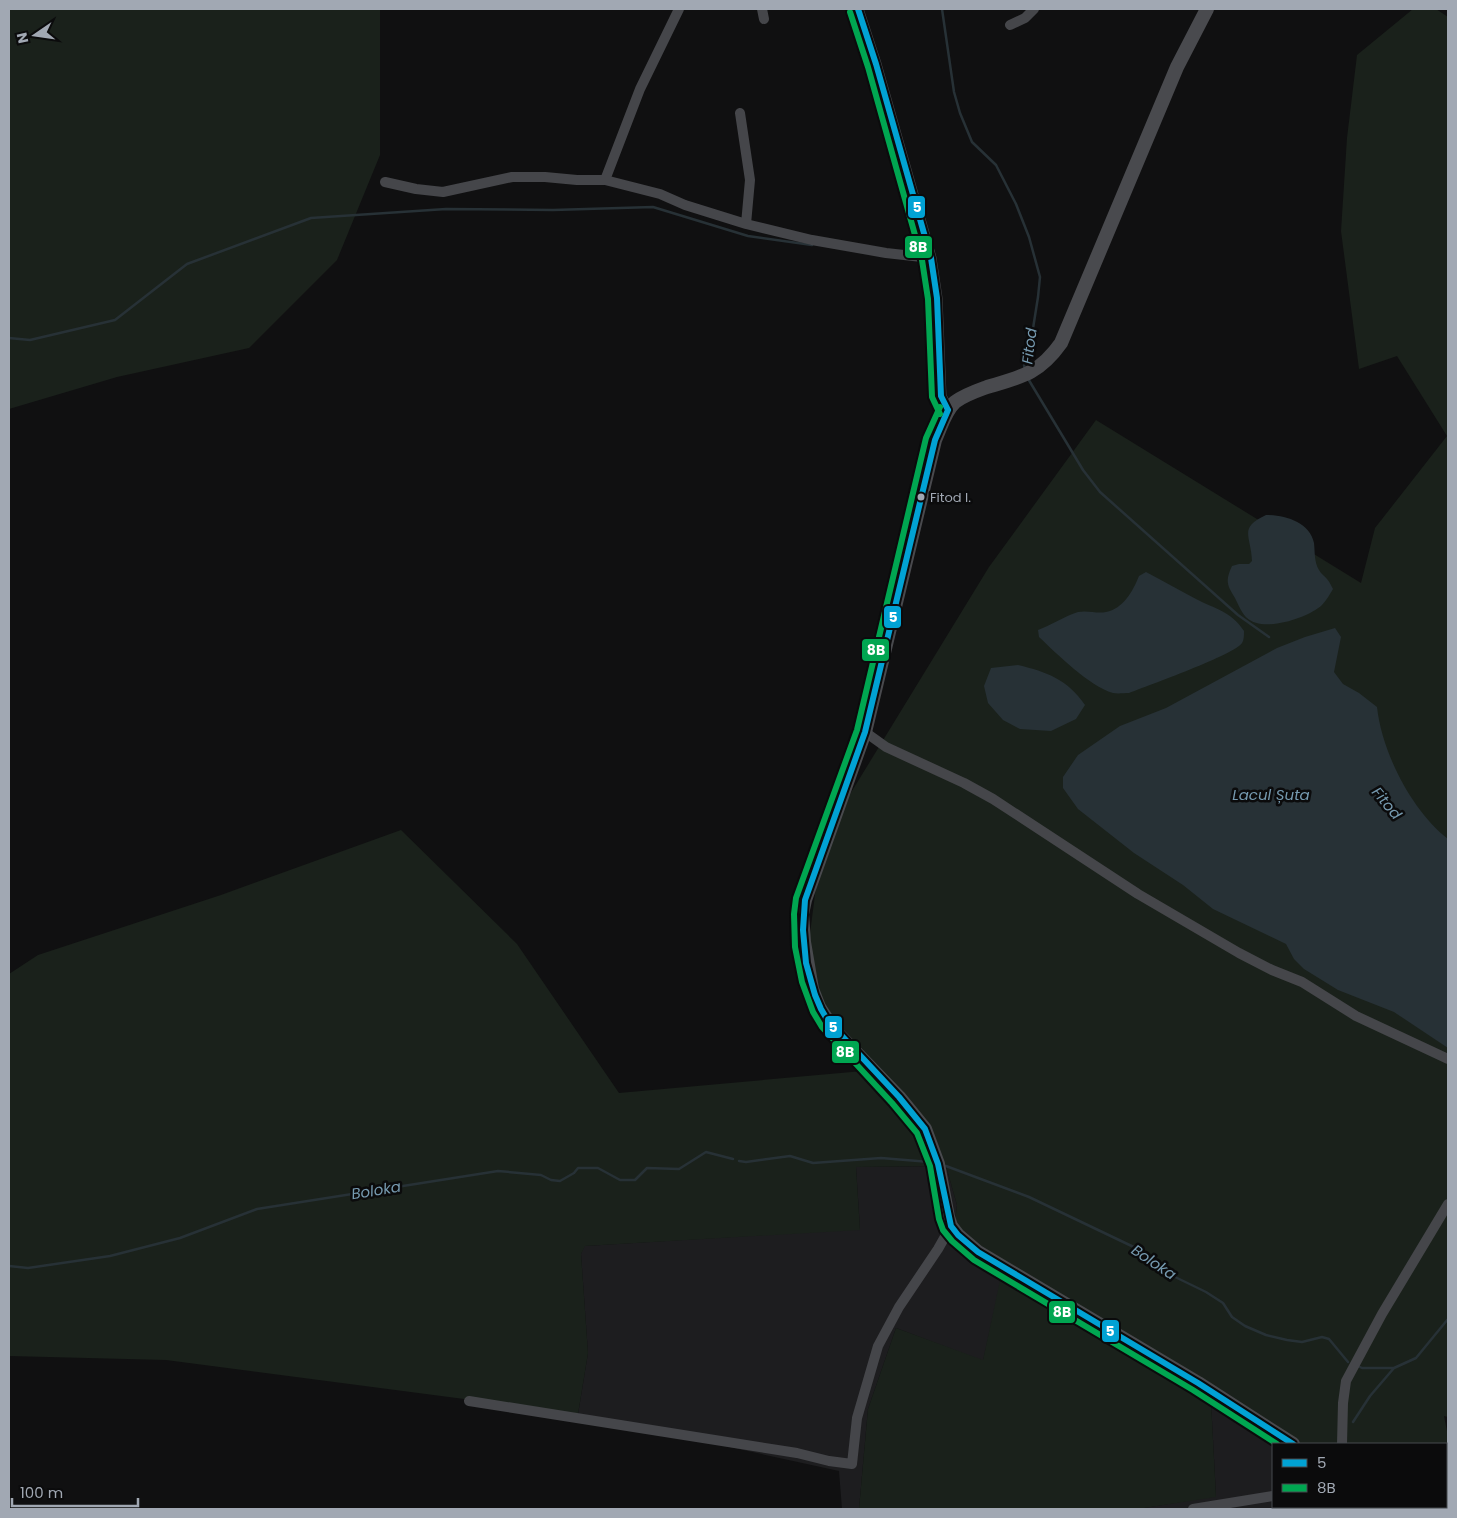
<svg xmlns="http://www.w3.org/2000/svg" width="1457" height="1518" font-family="Poppins,sans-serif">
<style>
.built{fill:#1d1d1f}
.green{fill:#1a211b}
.water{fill:#273136}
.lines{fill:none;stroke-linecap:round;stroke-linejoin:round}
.stream{stroke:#273136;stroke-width:2.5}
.minor{stroke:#45464a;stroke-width:10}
.tertiary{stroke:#45464a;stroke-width:11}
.secondary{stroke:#494a4e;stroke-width:14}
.bus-1-casing{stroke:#0b0b0c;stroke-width:10}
.bus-2-casing{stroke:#0b0b0c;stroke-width:10}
.bus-1{stroke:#01a2d4;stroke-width:6}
.bus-2{stroke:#00a651;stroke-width:6}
.bus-dot{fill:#a1a8b3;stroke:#0b0b0c;stroke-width:2}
.labels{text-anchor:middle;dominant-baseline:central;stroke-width:5;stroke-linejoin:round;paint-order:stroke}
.bus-label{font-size:13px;fill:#a1a8b3;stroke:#0b0b0c;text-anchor:start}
.water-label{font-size:15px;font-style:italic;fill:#769ab0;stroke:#0b0b0c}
.line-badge{stroke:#0b0b0c;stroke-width:2}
.badge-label{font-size:14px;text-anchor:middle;font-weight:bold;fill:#fff}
</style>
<rect width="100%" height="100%" fill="#101011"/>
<!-- built -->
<path class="built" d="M946,1166L957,1205L953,1239L1002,1276L983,1361L896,1328L868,1409L859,1509H842L839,1471L578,1414L588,1353L581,1254L584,1246L860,1229L856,1167Z
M1211,1402L1275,1444H1273V1507H1446V1466L1448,1465V1509H1138L1216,1496Z"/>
<!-- green -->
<path class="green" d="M9,9H380V155L337,260L249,348L117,377L9,409Z
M1413,9H1436L1448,17V1417L1444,1416L1448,1436V1465L1446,1466V1444H1275L1211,1402L1216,1497L1138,1509H859L868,1409L896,1328L983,1360L1001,1276L953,1239L957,1205L946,1166L856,1167L860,1230L585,1246L581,1254L588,1353L578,1414L166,1360L9,1356V974L38,955L221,895L401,830L517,944L619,1093L863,1071L802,996L822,840L989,567L1096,420L1361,583L1375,528L1447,436L1397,356L1359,369L1341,231L1347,138L1357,55Z"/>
<!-- water -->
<path class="water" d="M1266,515C1284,515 1310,522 1314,543C1315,552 1314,562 1319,570C1321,574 1325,576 1327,579C1330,582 1331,586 1333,589C1330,594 1326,601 1322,605C1308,618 1263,633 1247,618C1242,614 1238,604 1235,598C1227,585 1225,581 1232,566L1239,564H1249L1252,561C1251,535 1238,528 1266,515Z
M1146,572C1163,581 1179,590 1196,599C1215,609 1231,611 1244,631C1244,635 1244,640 1242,643C1236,654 1147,686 1129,693C1124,693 1118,694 1113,693C1089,686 1057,654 1039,637L1038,630C1051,625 1065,616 1078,612C1088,610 1097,614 1106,612C1123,609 1133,591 1139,576Z
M1335,628L1341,637L1334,672L1343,684L1359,693L1377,707C1382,753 1412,811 1448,839V1048L1394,1012L1338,990L1304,969L1294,959L1286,944L1213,909L1183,885L1134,853L1078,809L1063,788V777L1078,755L1120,726L1166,708L1277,648L1305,637Z
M1018,665C1047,672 1067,679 1085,705L1076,719L1051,731L1020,729L1003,720L988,703L984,686L991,668Z"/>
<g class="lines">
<!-- stream -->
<path class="stream" d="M942,9L954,92L960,113L972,142L996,165L1016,204L1029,237L1040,277L1038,297L1031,341L1024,365L1025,370
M9,338L30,340L115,320L187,264L311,218L446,209L553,210L653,207L748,236L812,245
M1027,377L1083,470L1100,492L1238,615L1269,637
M739,1161L746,1162L790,1156L813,1163L881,1158L930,1162
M946,1166L1029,1197L1140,1250L1171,1275L1206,1292L1223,1303L1232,1317L1245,1326L1266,1335L1287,1340L1302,1342L1322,1337L1329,1339L1348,1362
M9,1266L28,1268L110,1256L180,1238L257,1209L498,1171L541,1175L551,1180L560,1181L574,1173L578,1168H598L620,1180H635L647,1168L679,1169L706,1152L733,1159
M1358,1366L1362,1368H1394L1416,1358L1448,1319
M1353,1422L1370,1396L1394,1368"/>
<!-- minor -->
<path class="minor" d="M762,9L764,19
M1010,25L1025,18L1034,9
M740,113L750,180L746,224
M605,180L640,89L679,9
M385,182L416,189L443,192L512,177H545L577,180H605L660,194L685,205L746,224L812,240L886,253L931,258
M865,732L886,747L964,783L993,799L1138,894L1239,953L1272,970L1302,982L1356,1016L1448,1059
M469,1401L797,1453L829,1461L852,1464L857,1418L878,1346L899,1307L938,1249L951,1226
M1342,1444L1343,1403L1346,1381L1382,1314L1448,1204
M1193,1509L1273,1496"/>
<!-- tertiary -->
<path class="tertiary" d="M858,9L876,64L931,258L937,298L941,396L948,410"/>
<!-- secondary -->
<path class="secondary" d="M1207,9L1177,67L1061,343C1039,374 1021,377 987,387C976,391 964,395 955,402C945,411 941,427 935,440L865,732L805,900L802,914L804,942L812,989L819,1007L828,1021L838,1034L899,1097L925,1129L938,1164L948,1217L951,1226L958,1235L978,1252L1198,1383L1293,1444
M1327,1507V1509"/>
<defs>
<path id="bus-1" d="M858,9L876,64L931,258L937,298L941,396L948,410
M948,410L935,440L865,732L805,900L803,930L806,963L815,995L821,1009L828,1021L899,1097L925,1129L938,1164L951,1226L958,1235L978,1252L1198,1383L1293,1444"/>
<path id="bus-2" d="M850,12L868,67L922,260L928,299L932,397L940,414
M940,407L926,438L857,730L796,898L794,914L795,947L802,982L813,1012L822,1027L892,1103L917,1133L930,1166L939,1219L943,1230L952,1241L974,1260L1193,1390L1277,1444"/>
</defs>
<!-- bus-1 casing -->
<use href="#bus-1" class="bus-1-casing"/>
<!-- bus-2 casing -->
<use href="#bus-2" class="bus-2-casing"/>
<!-- bus-1 -->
<use href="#bus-1" class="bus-1"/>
<!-- bus-2 -->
<use href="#bus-2" class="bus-2"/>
</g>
<!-- markers -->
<circle class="bus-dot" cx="921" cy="497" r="4.5"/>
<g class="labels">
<!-- bus labels -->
<g class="bus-label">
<text x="930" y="497">Fitod I.</text>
</g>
<!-- water labels -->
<g class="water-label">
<text transform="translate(1029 346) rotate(-83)">Fitod</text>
<text x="1271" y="794">Lacul Șuta</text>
<text transform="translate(1387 803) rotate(50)">Fitod</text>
<text transform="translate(376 1190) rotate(-9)">Boloka</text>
<text transform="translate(1154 1262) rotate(34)">Boloka</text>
</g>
</g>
<g class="line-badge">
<rect x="907" y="195" width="19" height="24" rx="5" fill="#01a2d4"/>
<rect x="904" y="235" width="29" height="24" rx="5" fill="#00a651"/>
<rect x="883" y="605" width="19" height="24" rx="5" fill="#01a2d4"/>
<rect x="861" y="638" width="29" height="24" rx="5" fill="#00a651"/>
<rect x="824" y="1015" width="19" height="24" rx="5" fill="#01a2d4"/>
<rect x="831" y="1040" width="29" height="24" rx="5" fill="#00a651"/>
<rect x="1048" y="1300" width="28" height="24" rx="5" fill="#00a651"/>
<rect x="1101" y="1319" width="19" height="24" rx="5" fill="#01a2d4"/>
</g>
<g class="badge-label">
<text x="917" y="212">5</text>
<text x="918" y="252">8B</text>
<text x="893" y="622">5</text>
<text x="876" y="655">8B</text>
<text x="833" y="1032">5</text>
<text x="845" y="1057">8B</text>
<text x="1062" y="1317">8B</text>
<text x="1110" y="1336">5</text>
</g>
<!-- border -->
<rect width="1457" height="1518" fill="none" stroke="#a1a8b3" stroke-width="20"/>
<!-- legend -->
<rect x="1272" y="1443" width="175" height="65" fill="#0b0b0c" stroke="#474a4f"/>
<rect x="1282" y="1459" width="25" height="8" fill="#01a2d4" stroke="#474a4f"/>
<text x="1317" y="1468" font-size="15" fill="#a1a8b3">5</text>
<rect x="1282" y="1484" width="25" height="8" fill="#00a651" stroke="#474a4f"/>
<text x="1317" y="1493" font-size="15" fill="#a1a8b3">8B</text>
<!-- north arrow -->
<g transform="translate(35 35) rotate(257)" stroke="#0b0b0c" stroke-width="4" paint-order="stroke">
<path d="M0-4L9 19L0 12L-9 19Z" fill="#a1a8b3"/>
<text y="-8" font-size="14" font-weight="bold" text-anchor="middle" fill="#a1a8b3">N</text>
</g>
<!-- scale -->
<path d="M12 1498v8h126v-8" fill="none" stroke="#a1a8b3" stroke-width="2.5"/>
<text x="20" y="1498" font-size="15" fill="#a1a8b3" stroke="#0b0b0c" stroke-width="4" paint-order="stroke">100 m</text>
</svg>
